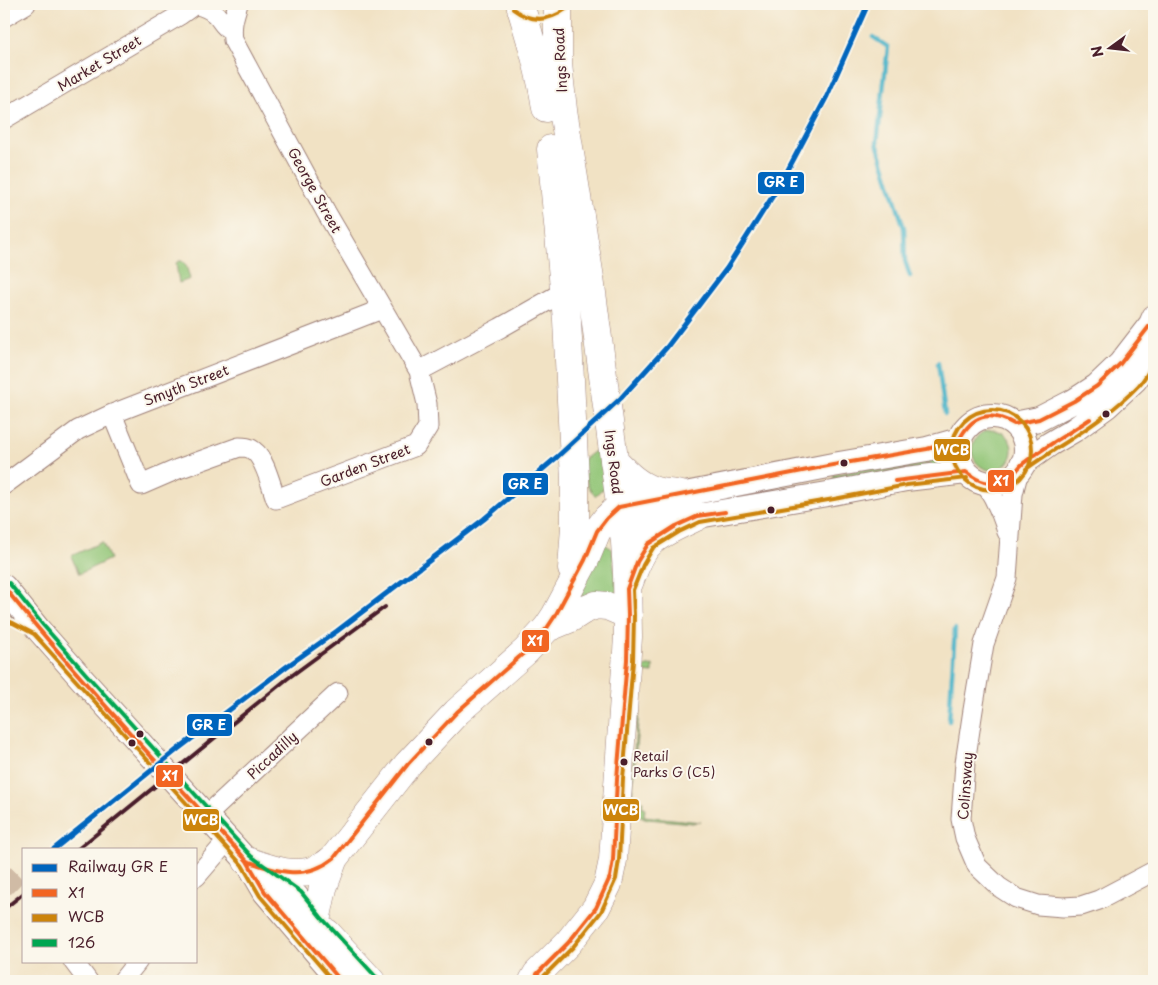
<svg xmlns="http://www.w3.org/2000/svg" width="1158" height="985" font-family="'Playpen Sans',sans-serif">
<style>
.green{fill:#91c576;stroke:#6e7250}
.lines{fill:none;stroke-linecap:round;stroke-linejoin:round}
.stream{stroke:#4ab3c8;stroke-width:4.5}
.minor-tunnel{stroke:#d0bba5;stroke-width:19;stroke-dasharray:19 9;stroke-linecap:butt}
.minor-casing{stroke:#9e8078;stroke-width:21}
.major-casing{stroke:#9e8078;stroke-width:26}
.highway-casing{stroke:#9e8078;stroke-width:29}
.minor{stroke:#fff;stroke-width:19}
.major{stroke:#fff;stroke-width:24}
.highway{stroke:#fff;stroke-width:28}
.rail{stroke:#4a1f2b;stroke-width:4}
.bus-1-casing{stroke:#fbf7ec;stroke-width:8}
.bus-2-casing{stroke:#fbf7ec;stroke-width:8}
.bus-3-casing{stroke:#fbf7ec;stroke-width:8}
.bus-1{stroke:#f26522;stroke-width:4}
.bus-2{stroke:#cc840b;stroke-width:4}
.bus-3{stroke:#00a651;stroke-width:4}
.rail-1-casing{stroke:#fbf7ec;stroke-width:9}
.rail-1{stroke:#0065bd;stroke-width:5}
.bus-dot{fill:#4a1f2b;stroke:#fbf7ec;stroke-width:2}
.labels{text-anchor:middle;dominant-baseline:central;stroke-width:4;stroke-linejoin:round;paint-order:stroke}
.bus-label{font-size:13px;fill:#4a1f2b;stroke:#fbf7ec;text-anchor:start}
.street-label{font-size:14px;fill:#4a1f2b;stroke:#fbf7ec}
.line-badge{stroke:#fbf7ec;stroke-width:2}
.badge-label{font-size:14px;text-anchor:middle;font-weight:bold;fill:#fff}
</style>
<rect width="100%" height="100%" fill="#fbf7ec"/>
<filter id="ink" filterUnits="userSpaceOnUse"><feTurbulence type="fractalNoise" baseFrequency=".02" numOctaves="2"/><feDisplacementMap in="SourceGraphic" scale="10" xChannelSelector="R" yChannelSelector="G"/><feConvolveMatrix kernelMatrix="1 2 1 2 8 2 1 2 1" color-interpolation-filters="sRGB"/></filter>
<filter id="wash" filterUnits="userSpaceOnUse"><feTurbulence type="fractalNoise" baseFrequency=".0096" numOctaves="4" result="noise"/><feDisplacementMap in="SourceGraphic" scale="20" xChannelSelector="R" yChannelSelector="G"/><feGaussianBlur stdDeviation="1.12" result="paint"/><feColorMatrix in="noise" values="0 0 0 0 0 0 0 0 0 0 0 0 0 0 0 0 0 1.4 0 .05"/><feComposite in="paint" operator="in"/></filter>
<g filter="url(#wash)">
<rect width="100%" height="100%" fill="#f1e2c4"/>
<!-- green -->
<path class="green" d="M179,261H182L186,265L190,279L179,283L177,270L176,263Z
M972 450a20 20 0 1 1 40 0a20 20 0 1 1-40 0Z
M602,445L609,488L601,490L595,496L588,486L581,461Z
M945,451L949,470L836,486L833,475Z
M102,542L110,559L79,574L71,556Z
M603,543L612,549L619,604L570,613Z
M653,665V673L642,672L632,799L633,801H643L642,807H645L644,816L701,822L692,823L648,819C637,816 633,811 630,800L641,669L643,667Z"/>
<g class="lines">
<!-- stream -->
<path class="stream" d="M873,37L888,47L877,143L904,228L905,261L910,276
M938,363L945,414
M949,721L955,629"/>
</g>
</g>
<g filter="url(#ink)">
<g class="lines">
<!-- minor-tunnel -->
<path class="minor-tunnel" d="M4,874L24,894"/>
<defs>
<path id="minor" d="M195,4C201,6 209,8 214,13C221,18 223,28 232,30
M238,4C234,17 231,25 233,40L326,212L419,371
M4,17L26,4
M4,119L180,15L191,7L193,4
M112,414L141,485L178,469L239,447C244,447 250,447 254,451C265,459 271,486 276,499L416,446L428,427L427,404L419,371L500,328L565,291
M1019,470L1013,494L1007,578L984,644L973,710L965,763L961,819L965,838L977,866L999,887L1016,898L1038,905L1063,907L1081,906L1099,900L1154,871
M985,483C995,499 1002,513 1007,532
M4,485L78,430L112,414L382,309
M206,816L338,693
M196,877L228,840
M73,961L88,981
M122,981L138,961"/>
<path id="major" d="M958 450a34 34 0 1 1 68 0a34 34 0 1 1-68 0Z
M1014,424L1039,419L1074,401L1097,386L1120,364L1151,324L1154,317
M1022,464L1050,444L1074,430L1107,406L1135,380L1154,352
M619,507L833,465L927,449L959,440
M622,527L676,518L698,516L833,493L906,479L966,472
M4,587L38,629L81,678L247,861L265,892L327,965
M257,868L296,896L316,921"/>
<path id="highway" d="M521,8C531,41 541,74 546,108
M551,149L567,320L575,480V527L572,569
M614,461C625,472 637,485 653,490C662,493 672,493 681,495
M629,583C634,570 639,554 649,544C659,533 684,523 698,516
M547,628L571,618L582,611L596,605L607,606L628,615
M247,861C269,869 298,880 321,867C326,865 330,861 334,858
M327,933L371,981
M341,981L338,977L326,951L322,942L318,932L316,921L323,888L334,858L408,764L457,712L526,651L547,628L555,616L585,560L597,531L607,518L619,507
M533,981L537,974L568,943L596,908L608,884L613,860L628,637L627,572L625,542L590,278L563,110L558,64V7"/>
</defs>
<!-- minor casing -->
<use href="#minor" class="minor-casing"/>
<!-- major casing -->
<use href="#major" class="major-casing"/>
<!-- highway casing -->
<use href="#highway" class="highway-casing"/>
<!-- minor -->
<use href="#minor" class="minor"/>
<!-- major -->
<use href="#major" class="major"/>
<!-- highway -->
<use href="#highway" class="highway"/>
<!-- rail -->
<path class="rail" d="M866,7L867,4
M78,849L287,679L385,607
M4,909L24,893"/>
<defs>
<path id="bus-1" d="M895,481L966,472C978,481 990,487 1005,480C1015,477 1017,467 1025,462C1046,446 1068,434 1090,419
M4,587C81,682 165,771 247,861C279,872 305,881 334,858L408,764L457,712L526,651L547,628L555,616L585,560L597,531L607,518L619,507L833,465L927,449L959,440C972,415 989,410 1014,424L1039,419L1074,401L1097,386L1120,364L1151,324L1154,317
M234,846L247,861L265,892L341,981
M533,981L537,974L568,943L596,908L610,877L613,860L617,779L627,660L628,615L627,589L637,562L648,544L676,526L698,516L725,512"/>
<path id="bus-2" d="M513,9C530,22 548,22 566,9
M952 450a40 40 0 1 1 80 0a40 40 0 1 1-80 0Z
M1026,469C1064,442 1106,420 1139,385C1145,379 1149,370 1154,363
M4,620L13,623L34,634L242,865L260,896L333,981
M540,981L542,978L573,947L601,912L616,879L619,860L623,779L633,661L634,615L633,590L643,565L653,548L679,532L700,522L834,499L907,485L967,478"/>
<path id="bus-3" d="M9,583L43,625L86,674L251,856L301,892L321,917L376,977"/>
</defs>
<!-- bus-1 casing -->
<use href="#bus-1" class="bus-1-casing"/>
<!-- bus-2 casing -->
<use href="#bus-2" class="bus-2-casing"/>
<!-- bus-3 casing -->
<use href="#bus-3" class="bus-3-casing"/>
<!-- bus-1 -->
<use href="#bus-1" class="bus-1"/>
<!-- bus-2 -->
<use href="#bus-2" class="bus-2"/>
<!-- bus-3 -->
<use href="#bus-3" class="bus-3"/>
<defs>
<path id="rail-1" d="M54,849L178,749L286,667L337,631L484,519L557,457L621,398L667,347L727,268L781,183L827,96L868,4"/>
</defs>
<!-- rail-1 casing -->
<use href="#rail-1" class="rail-1-casing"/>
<!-- rail-1 -->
<use href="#rail-1" class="rail-1"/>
</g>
</g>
<!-- markers -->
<g class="bus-dot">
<circle cx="1106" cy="414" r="4.5"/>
<circle cx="844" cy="463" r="4.5"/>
<circle cx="771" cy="510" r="4.5"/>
<circle cx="140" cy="734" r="4.5"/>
<circle cx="429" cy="742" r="4.5"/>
<circle cx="132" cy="743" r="4.5"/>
<circle cx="624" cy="762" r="4.5"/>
</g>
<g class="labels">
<!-- bus labels -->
<g class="bus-label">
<text x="633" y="755">Retail<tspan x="633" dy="16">Parks G (C5)</tspan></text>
</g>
<!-- street labels -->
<g class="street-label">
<text transform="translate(560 60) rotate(-93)">Ings Road</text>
<text transform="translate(99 63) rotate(-31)">Market Street</text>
<text transform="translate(315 190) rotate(61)">George Street</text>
<text transform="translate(186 385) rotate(-21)">Smyth Street</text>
<text transform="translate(614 462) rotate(83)">Ings Road</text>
<text transform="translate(365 465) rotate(-21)">Garden Street</text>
<text transform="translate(272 755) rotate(-43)">Piccadilly</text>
<text transform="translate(965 786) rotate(-86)">Colinsway</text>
</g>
</g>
<g class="line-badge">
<rect x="757" y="171" width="48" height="24" rx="5" fill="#0065bd"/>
<rect x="933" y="438" width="38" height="24" rx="5" fill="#cc840b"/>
<rect x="987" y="469" width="28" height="24" rx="5" fill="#f26522"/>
<rect x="502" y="472" width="47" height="24" rx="5" fill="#0065bd"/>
<rect x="521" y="629" width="29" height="24" rx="5" fill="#f26522"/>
<rect x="186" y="713" width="47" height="24" rx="5" fill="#0065bd"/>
<rect x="155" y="764" width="29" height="24" rx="5" fill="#f26522"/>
<rect x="602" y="798" width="38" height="24" rx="5" fill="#cc840b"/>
<rect x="182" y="808" width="38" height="24" rx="5" fill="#cc840b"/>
</g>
<g class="badge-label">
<text x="781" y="187">GR E</text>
<text x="952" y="455">WCB</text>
<text x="1001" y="486">X1</text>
<text x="525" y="489">GR E</text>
<text x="535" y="646">X1</text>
<text x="209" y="730">GR E</text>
<text x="170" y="781">X1</text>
<text x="621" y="815">WCB</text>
<text x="201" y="825">WCB</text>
</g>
<!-- margin -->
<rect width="1158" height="985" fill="none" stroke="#fbf7ec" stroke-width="20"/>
<!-- legend -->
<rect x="22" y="848" width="175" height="115" fill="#fbf7ec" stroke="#b4a19f"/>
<rect x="32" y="864" width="25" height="8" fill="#0065bd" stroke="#b4a19f"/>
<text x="68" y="872" font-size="15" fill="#4a1f2b">Railway GR E</text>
<rect x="32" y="889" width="25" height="8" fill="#f26522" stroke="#b4a19f"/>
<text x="68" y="898" font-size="15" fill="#4a1f2b">X1</text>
<rect x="32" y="914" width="25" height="8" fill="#cc840b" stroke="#b4a19f"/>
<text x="68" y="922" font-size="15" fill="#4a1f2b">WCB</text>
<rect x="32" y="939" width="25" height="8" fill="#00a651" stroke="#b4a19f"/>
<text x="68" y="948" font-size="15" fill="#4a1f2b">126</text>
<!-- north arrow -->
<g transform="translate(1110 48) rotate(255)" stroke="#fbf7ec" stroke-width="4" paint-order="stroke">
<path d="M0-4L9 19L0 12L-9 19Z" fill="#4a1f2b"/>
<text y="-8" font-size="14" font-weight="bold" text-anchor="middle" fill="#4a1f2b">N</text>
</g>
</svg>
